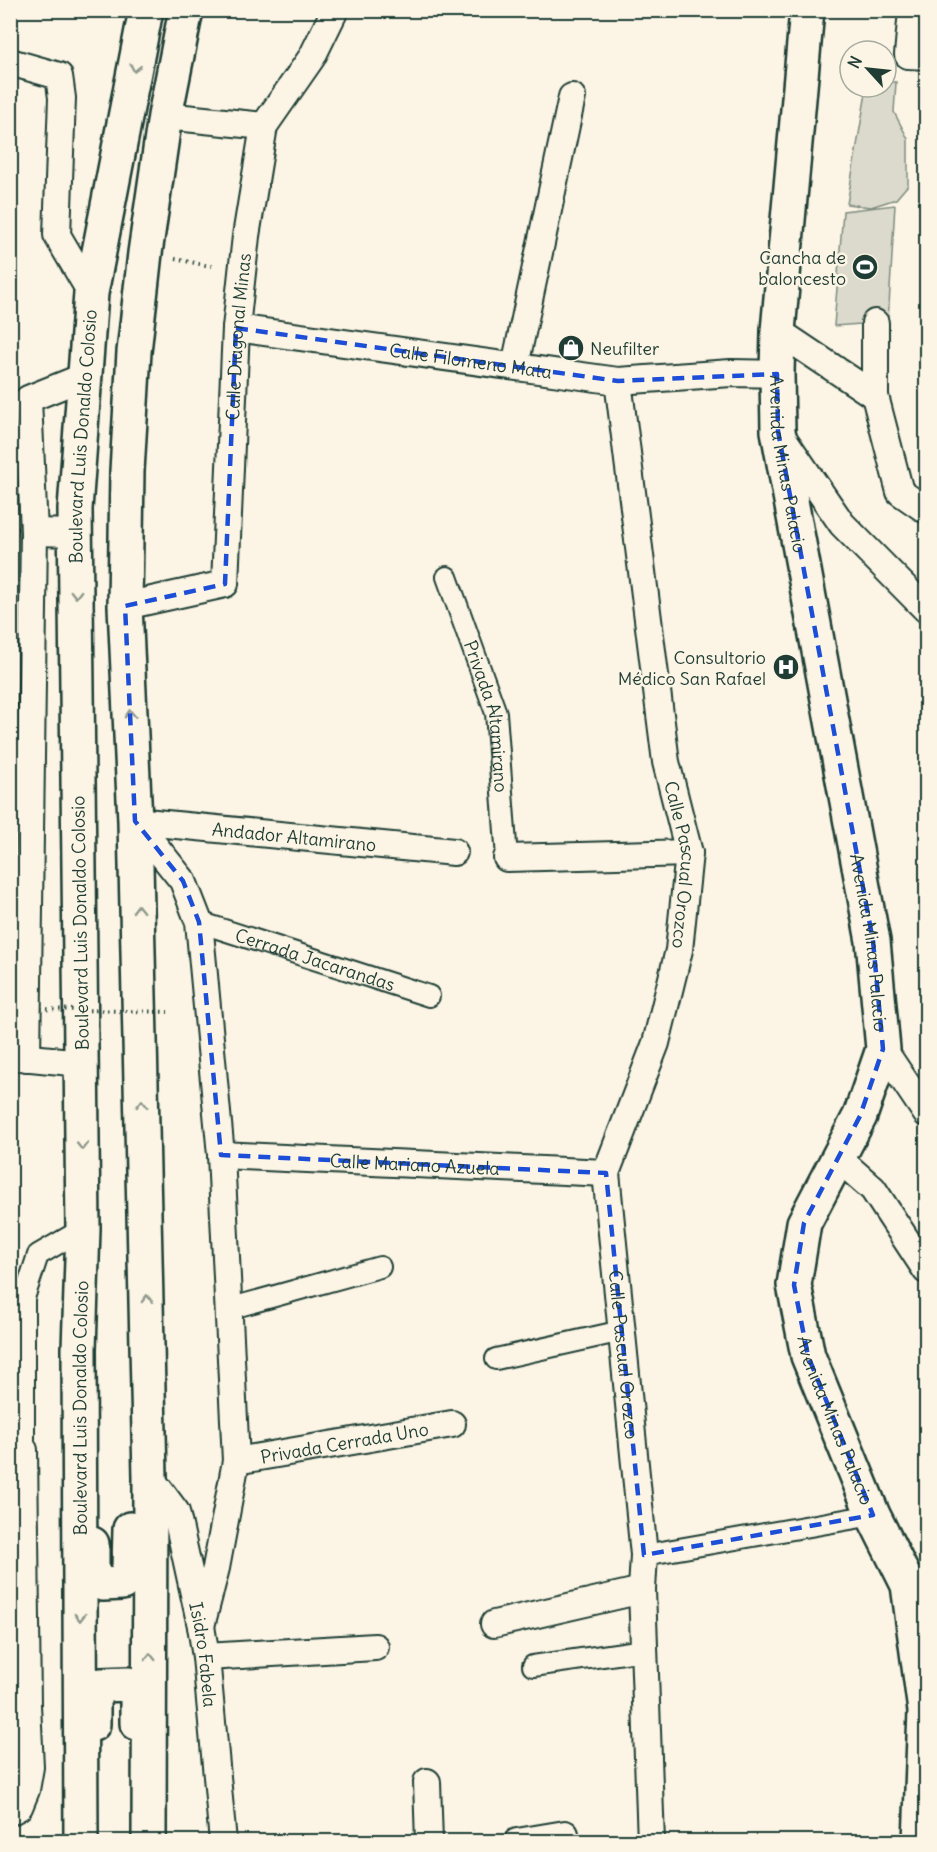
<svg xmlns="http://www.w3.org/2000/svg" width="937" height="1852" font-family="Delius,sans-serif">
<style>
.green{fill:#dcdacc;stroke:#7e8c80;stroke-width:1.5}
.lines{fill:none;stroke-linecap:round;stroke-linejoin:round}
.pedestrian-casing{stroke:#1f3d34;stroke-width:24}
.minor-casing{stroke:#1f3d34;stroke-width:30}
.secondary-casing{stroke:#1f3d34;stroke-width:38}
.trunk-casing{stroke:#1f3d34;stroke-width:38}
.path{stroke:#1f3d34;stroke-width:4;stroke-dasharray:1.5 4.5;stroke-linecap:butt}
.pedestrian{stroke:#fcf5e5;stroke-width:20}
.minor{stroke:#fcf5e5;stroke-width:26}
.secondary{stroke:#fcf5e5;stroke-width:33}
.trunk{stroke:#fcf5e5;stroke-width:33}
.path-bridge{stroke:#1f3d34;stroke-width:4;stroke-dasharray:1.5 4.5;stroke-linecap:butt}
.oneway{stroke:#8e998c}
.marked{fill:none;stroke:#1d4ed8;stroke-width:4.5;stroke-dasharray:12 8;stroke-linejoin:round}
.labels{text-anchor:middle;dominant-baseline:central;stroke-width:5;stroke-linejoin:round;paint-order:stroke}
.poi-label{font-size:18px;fill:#1f3d34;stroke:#fcf5e5;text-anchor:end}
.street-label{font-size:18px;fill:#1f3d34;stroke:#fcf5e5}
</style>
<rect width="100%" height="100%" fill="#fcf5e5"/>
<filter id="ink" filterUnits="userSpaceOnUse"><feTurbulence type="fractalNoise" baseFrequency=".0167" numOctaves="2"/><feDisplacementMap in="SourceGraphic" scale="12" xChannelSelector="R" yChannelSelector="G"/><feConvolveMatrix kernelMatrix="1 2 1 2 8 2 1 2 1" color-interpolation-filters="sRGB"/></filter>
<g filter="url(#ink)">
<!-- green -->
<path class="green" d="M886,82H896L894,112L908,139V185L896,199L871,207L847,204L867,87H886Z
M895,205L888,322L834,326L843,211Z"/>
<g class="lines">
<defs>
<g id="pedestrian">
<path id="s1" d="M447,577L496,713L507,858"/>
<path id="s2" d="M199,922L429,996"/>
<path d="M228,1309L380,1267"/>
<path d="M496,1359L622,1331"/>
<path d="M24,1450V1298L38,1255L83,1229"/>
<path d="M644,1555L873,1515"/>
<path d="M533,1666L644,1650"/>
</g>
<g id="minor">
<path d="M912,10L908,55L926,56"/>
<path d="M10,62L59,76L62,98L57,235L91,293"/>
<path d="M165,116L264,126"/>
<path d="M875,323V396L900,492L926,510"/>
<path id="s3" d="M236,328L618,381L731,373L777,374"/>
<path d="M778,331L875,396"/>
<path d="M515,366L572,97"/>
<path id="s4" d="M618,381L666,762L689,853L679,950L656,1043L606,1173L644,1555L642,1590L651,1842"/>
<path d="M781,435L842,524L926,609"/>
<path d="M34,532L76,533"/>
<path id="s5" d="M125,606L225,584L236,328L246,236L264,126L312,57L335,10"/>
<path d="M135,821L183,881L199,922L221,1155L236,1461L216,1568L201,1626"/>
<path id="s6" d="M135,821L454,852"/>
<path d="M507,858L689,853"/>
<path d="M883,1049L926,1113"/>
<path d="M11,1056L81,1063"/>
<path d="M27,1058L34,532L28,399L83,377"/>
<path id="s7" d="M221,1155L606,1173"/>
<path d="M839,1159L873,1189L926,1270"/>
<path d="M10,1449L24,1450L27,1705L30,1767L26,1790L19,1807L10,1812"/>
<path id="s8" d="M236,1461L452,1424"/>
<path id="s9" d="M150,1477L176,1512L201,1626L206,1657L223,1842"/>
<path d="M494,1624L642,1590"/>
<path d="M206,1657L375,1647"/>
<path d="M427,1782L429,1842"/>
<path d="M517,1842L565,1834"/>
</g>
<g id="secondary">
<path id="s10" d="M807,10L778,331L777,374L778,431L873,941L883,1049L860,1116L804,1223L794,1285L808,1356L873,1515L908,1585L925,1711L920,1842"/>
</g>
<g id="trunk">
<path d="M92,1544V1575L103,1584L122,1583L129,1569L130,1529"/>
<path d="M93,1724V1700L101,1685L128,1684L137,1694V1723"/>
<path id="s11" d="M81,1842L79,1349L83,1229L75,509L91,293L146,10"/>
<path d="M149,1842L150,1477L135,821L125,606L127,471L134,352L145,253L165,116L186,10"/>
</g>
</defs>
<!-- pedestrian casing -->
<use href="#pedestrian" class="pedestrian-casing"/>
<!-- minor casing -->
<use href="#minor" class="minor-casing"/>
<!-- secondary casing -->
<use href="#secondary" class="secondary-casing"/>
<!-- trunk casing -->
<use href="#trunk" class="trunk-casing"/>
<!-- path -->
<path class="path" d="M175,259L215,267"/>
<!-- pedestrian -->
<use href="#pedestrian" class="pedestrian"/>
<!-- minor -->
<use href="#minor" class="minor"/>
<!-- secondary -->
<use href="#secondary" class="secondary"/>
<!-- trunk -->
<use href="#trunk" class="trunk"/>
<!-- path-bridge -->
<path class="path-bridge" d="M41,1009L168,1012"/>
</g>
<!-- one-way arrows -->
<defs><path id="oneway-chevron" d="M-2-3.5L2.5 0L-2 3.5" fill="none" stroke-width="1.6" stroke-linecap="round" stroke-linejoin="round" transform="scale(1.5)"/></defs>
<g class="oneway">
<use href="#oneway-chevron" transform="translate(135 68) rotate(101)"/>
<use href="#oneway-chevron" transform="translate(76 594) rotate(90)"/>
<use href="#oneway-chevron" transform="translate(130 714) rotate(-93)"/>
<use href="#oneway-chevron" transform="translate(138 909) rotate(-91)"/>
<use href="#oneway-chevron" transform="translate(142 1104) rotate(-91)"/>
<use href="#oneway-chevron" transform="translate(82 1146) rotate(90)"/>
<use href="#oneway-chevron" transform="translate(147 1299) rotate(-91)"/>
<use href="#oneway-chevron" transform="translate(80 1617) rotate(90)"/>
<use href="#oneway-chevron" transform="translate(150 1657) rotate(-90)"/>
</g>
</g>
<!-- marked area -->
<path class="marked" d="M236,328L618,381L777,374L778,431L873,941L883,1049L860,1116L804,1223L794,1285L808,1356L873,1515L644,1555L606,1173L221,1155L199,922L183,881L135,821L125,606L225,584Z"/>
<!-- icons -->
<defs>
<symbol id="stadium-disc" viewBox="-11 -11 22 22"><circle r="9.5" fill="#1f3d34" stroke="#fcf5e5"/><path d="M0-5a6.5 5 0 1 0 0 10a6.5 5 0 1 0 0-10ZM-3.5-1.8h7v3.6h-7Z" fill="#fff"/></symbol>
<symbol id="shop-disc" viewBox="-11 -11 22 22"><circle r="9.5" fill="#1f3d34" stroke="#fcf5e5"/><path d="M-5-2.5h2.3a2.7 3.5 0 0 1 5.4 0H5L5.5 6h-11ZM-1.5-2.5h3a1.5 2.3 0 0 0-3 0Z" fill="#fff"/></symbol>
<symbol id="hospital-disc" viewBox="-11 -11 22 22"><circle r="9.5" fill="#1f3d34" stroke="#fcf5e5"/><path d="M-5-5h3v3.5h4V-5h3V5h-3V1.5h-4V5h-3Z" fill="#fff"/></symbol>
</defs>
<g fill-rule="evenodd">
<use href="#stadium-disc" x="850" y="252" width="30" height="30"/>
<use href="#shop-disc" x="556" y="333" width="30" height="30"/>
<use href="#hospital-disc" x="771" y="652" width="30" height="30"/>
</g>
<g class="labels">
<!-- poi labels -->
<g class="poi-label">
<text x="846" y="257">Cancha de<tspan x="846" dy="21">baloncesto</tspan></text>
<text x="590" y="348" text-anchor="start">Neufilter</text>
<text x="766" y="657">Consultorio<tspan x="766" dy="21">Médico San Rafael</tspan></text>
</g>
<!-- street labels -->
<g class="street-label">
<text stroke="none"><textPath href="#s5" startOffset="350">Calle Diagonal Minas</textPath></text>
<text stroke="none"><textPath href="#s3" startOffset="237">Calle Filomeno Mata</textPath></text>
<text stroke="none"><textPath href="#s11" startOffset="1406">Boulevard Luis Donaldo Colosio</textPath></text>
<text stroke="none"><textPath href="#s10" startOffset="456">Avenida Minas Palacio</textPath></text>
<text stroke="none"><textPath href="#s1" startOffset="146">Privada Altamirano</textPath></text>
<text stroke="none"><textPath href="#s6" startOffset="160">Andador Altamirano</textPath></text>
<text stroke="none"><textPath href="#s4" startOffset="489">Calle Pascual Orozco</textPath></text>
<text transform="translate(80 923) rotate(-91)">Boulevard Luis Donaldo Colosio</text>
<text stroke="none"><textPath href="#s10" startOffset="942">Avenida Minas Palacio</textPath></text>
<text stroke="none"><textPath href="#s2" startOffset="122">Cerrada Jacarandas</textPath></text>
<text stroke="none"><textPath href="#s7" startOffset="194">Calle Mariano Azuela</textPath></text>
<text stroke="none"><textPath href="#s4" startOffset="993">Calle Pascual Orozco</textPath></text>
<text stroke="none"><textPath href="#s11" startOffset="434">Boulevard Luis Donaldo Colosio</textPath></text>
<text stroke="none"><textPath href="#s10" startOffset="1446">Avenida Minas Palacio</textPath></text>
<text stroke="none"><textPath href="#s8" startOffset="110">Privada Cerrada Uno</textPath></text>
<text stroke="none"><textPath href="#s9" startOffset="189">Isidro Fabela</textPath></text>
</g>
</g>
<!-- margin -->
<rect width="937" height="1852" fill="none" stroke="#fcf5e5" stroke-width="36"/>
<rect x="18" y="18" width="901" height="1816" fill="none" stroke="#1f3d34" stroke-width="2" filter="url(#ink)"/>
<!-- north arrow -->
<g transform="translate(868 69) rotate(297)"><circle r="28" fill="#fcf5e5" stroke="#a4ab9e" stroke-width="1.5"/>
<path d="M0-4.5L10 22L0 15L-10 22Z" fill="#1f3d34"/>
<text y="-9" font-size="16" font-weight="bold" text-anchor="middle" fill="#1f3d34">N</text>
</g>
</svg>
